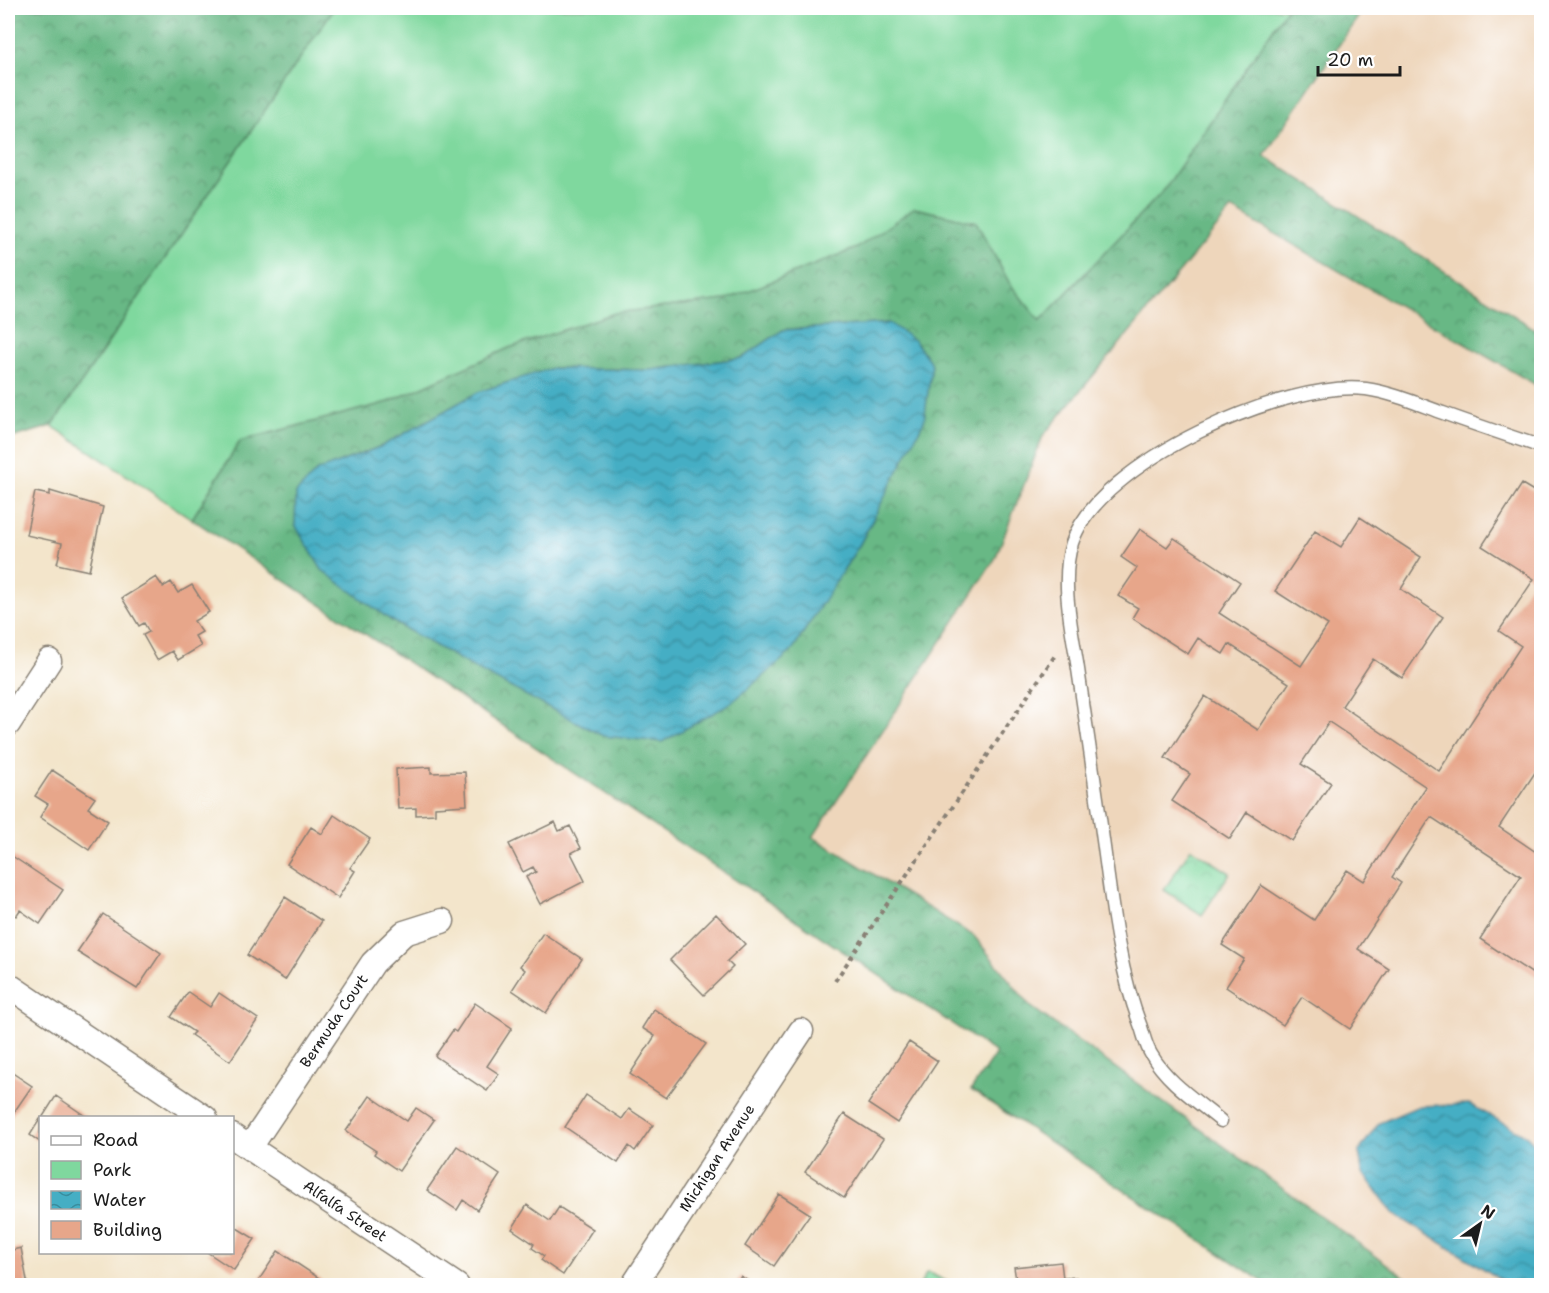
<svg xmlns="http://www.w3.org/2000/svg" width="1549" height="1293" font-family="'Shantell Sans',sans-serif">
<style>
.built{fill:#eed6bb}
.green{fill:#7fd89e;stroke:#4e7a5d;stroke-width:1.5}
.forest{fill:url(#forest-crowns);stroke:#426a50;stroke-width:1.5;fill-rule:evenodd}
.park{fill:url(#park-crowns);stroke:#4e7a5d;stroke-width:1.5}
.water{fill:url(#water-waves);stroke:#306570;stroke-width:1.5}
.building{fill:#e7a68a}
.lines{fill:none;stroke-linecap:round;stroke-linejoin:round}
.service-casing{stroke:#888074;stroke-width:15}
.minor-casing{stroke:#888074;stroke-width:27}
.path{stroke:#888074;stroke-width:4;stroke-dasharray:4.5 4.5;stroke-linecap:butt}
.service{stroke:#fff;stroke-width:12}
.minor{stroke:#fff;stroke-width:24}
.labels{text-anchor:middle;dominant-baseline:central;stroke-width:4.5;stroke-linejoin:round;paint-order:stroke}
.street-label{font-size:15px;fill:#1c1c1c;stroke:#fff}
</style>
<defs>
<pattern id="forest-crowns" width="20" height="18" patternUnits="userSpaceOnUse" patternTransform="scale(1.5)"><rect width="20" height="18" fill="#67b885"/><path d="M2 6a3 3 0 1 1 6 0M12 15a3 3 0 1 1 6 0" fill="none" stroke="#54956c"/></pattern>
<pattern id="park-crowns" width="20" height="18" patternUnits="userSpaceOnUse" patternTransform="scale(1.5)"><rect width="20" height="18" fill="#7fd89e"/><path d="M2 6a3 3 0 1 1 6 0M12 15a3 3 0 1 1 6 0" fill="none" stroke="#6db988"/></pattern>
<pattern id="water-waves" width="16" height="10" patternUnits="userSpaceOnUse" patternTransform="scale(1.5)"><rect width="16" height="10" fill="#45aec4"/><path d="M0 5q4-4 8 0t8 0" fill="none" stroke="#398d9e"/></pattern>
</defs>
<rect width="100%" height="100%" fill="#fff"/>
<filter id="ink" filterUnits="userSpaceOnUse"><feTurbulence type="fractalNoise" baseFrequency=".0167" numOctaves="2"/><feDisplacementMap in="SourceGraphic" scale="12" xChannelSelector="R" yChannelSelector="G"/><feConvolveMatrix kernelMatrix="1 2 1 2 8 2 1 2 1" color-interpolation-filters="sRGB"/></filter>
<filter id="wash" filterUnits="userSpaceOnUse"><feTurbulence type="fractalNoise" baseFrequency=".008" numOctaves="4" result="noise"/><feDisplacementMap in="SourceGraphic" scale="24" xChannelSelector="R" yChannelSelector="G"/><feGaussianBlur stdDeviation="1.35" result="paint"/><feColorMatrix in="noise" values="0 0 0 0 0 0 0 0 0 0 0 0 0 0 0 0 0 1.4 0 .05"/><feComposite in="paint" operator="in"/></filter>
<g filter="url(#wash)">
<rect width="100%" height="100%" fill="#f3e5cb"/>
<!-- built -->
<path class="built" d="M1364,8H1541V1285H1346L813,837L995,559L1042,436L1233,209L1264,156Z"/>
<!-- green -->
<path class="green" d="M334,8H1287L1165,189L1040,321L1010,284L976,222L915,208L857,248L725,300L615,313L509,348L389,402L240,441L192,519L52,426Z
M927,1272L954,1285H920Z"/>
<!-- forest -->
<path class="forest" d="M8,8H334L52,426L8,439Z
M1287,8H1364L1264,156L1541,333V388L1232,209L1043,436L995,559L813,837L974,936L1030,1006L1416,1285H1268L971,1090L996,1053L192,519L240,441L389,402L509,348L615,313L725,300L857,248L914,208L976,222L1010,284L1040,321L1165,189ZM889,323L932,364L923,421L860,544L318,471L382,446L552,368L650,370L742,358L783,330Z"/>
<!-- park -->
<path class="park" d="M1191,848L1230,873L1202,915L1164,890Z"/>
<!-- water -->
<path class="water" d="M889,323L915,341L932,364L924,421L860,544L791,652L730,704L662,742L603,736L485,674L392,621L322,570L295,525L296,493L317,471L382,446L478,392L552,368L650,370L742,358L783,330Z
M1469,1104L1527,1136L1541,1151V1285H1510L1394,1214L1362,1172L1359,1151L1379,1123L1419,1106Z"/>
<g id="blocks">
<!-- building -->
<path class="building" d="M1522,484L1542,496V762L1499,827L1539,854L1542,851V980L1480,939L1521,876L1431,817L1392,877L1401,883L1358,949L1389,969L1350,1029L1302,997L1283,1025L1226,987L1244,959L1222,945L1261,885L1314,920L1347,870L1364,881L1426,787L1329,722L1301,764L1331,783L1292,841L1247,812L1230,839L1172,801L1190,774L1165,758L1205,696L1258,730L1289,683L1229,644L1223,654L1198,638L1188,654L1132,618L1138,608L1118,596L1137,568L1121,557L1140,529L1167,547L1174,538L1240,582L1219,613L1301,666L1328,625L1275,591L1315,531L1341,547L1360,517L1421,557L1401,589L1443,617L1402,678L1373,659L1342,706L1439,771L1521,646L1499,631L1534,579L1482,546Z
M50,491L103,507L89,571L57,564L62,543L26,535L35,492L50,495Z
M156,577L163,587L171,582L178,593L192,585L209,612L194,621L202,632L195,636L201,646L178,660L172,651L157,660L143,635L149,632L144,623L139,626L122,598Z
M431,767V773L465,772L467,805L435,807V814L416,815V808L398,809L396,769Z
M52,770L95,798L88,808L108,821L89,850L40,817L48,804L35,796Z
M334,815L370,839L350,868L355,871L338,898L287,864L311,827L322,834Z
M555,822L559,831L570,826L581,848L571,853L585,881L540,904L526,877L536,872L533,867L523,872L509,844Z
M9,854L63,890L40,924L20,910L16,916L8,910Z
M285,897L322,921L285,980L247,955Z
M103,914L161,953L137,989L77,952Z
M716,914L745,944L727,961L733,967L704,995L670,960Z
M543,933L582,959L546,1013L512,990L525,970L520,966Z
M188,992L210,1007L219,993L258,1019L230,1061L191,1035L194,1032L171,1017Z
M475,1003L512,1028L487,1066L499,1074L487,1091L435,1056L453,1030L456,1032Z
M654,1009L706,1044L666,1098L630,1074L655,1036L642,1028Z
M909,1042L938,1061L897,1123L868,1104Z
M8,1070L32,1086L10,1118L8,1117Z
M586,1095L622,1119L629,1109L653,1125L635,1151L629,1146L618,1163L565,1127Z
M56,1096L88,1118H42Z
M370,1096L407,1121L416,1108L434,1120L399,1171L374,1154L376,1151L346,1131Z
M844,1114L883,1139L844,1198L805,1172Z
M40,1119V1142L30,1135Z
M457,1146L500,1175L477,1210L463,1200L457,1210L427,1190Z
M779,1194L810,1214L774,1266L745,1246Z
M527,1205L550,1221L559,1207L593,1229L563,1275L541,1260L544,1256L532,1248L534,1244L512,1229Z
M232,1225L255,1239L234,1270L207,1252H232Z
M21,1248L28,1286H8V1251Z
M278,1251L331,1286H255Z
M1061,1262L1063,1278L1076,1277L1077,1286H1017L1014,1267Z
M741,1276L755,1286H735Z"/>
</g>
</g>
<g filter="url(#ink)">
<use href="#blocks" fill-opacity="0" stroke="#888074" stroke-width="1.5"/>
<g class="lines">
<defs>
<path id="service" d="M1221,1121C1197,1101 1167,1082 1151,1054C1146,1046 1144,1036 1141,1027C1115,959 1110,884 1099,812C1092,764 1085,717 1078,669C1072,630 1060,581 1072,543C1098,462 1287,379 1366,389C1393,393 1418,404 1443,413C1476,425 1509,436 1542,447"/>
<path id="minor" d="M8,724L49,661
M8,985L205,1118
M232,1136L457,1286
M250,1147L373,963L404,933L442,921
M633,1286L801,1031"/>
</defs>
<!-- service casing -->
<use href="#service" class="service-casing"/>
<!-- minor casing -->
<use href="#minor" class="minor-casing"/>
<!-- path -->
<path class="path" d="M835,981L1056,654"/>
<!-- service -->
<use href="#service" class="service"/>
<!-- minor -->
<use href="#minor" class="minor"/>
</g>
</g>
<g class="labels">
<!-- street labels -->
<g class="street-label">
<text transform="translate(334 1021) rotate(-56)">Bermuda Court</text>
<text transform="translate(717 1158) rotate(-57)">Michigan Avenue</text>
<text transform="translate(345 1211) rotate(34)">Alfalfa Street</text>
</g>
</g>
<!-- margin -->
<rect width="1549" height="1293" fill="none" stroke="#fff" stroke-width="30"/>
<!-- legend -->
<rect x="39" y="1116" width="195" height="138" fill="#ffffff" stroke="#a4a4a4" stroke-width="1.5"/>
<rect x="51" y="1136" width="30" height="9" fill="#ffffff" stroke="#a4a4a4" stroke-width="1.5"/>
<text x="93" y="1146" font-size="18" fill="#1c1c1c">Road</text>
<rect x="51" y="1161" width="30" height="18" fill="#7fd89e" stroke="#a4a4a4" stroke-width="1.5"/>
<text x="93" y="1176" font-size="18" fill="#1c1c1c">Park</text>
<rect x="51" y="1191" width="30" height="18" fill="url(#water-waves)" stroke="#a4a4a4" stroke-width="1.5"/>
<text x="93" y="1206" font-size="18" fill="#1c1c1c">Water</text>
<rect x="51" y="1221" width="30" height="18" fill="#e7a68a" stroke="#a4a4a4" stroke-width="1.5"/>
<text x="93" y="1236" font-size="18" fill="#1c1c1c">Building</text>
<!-- north arrow -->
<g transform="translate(1480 1224) rotate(34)" stroke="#ffffff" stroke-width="4.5" paint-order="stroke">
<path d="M0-4.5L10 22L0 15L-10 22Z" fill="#1c1c1c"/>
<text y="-9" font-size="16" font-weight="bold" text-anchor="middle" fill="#1c1c1c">N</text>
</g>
<!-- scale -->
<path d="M1318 66v9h82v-9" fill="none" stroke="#1c1c1c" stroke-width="3"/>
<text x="1327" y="66" font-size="18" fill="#1c1c1c" stroke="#ffffff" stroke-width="4.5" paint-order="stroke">20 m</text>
</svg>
